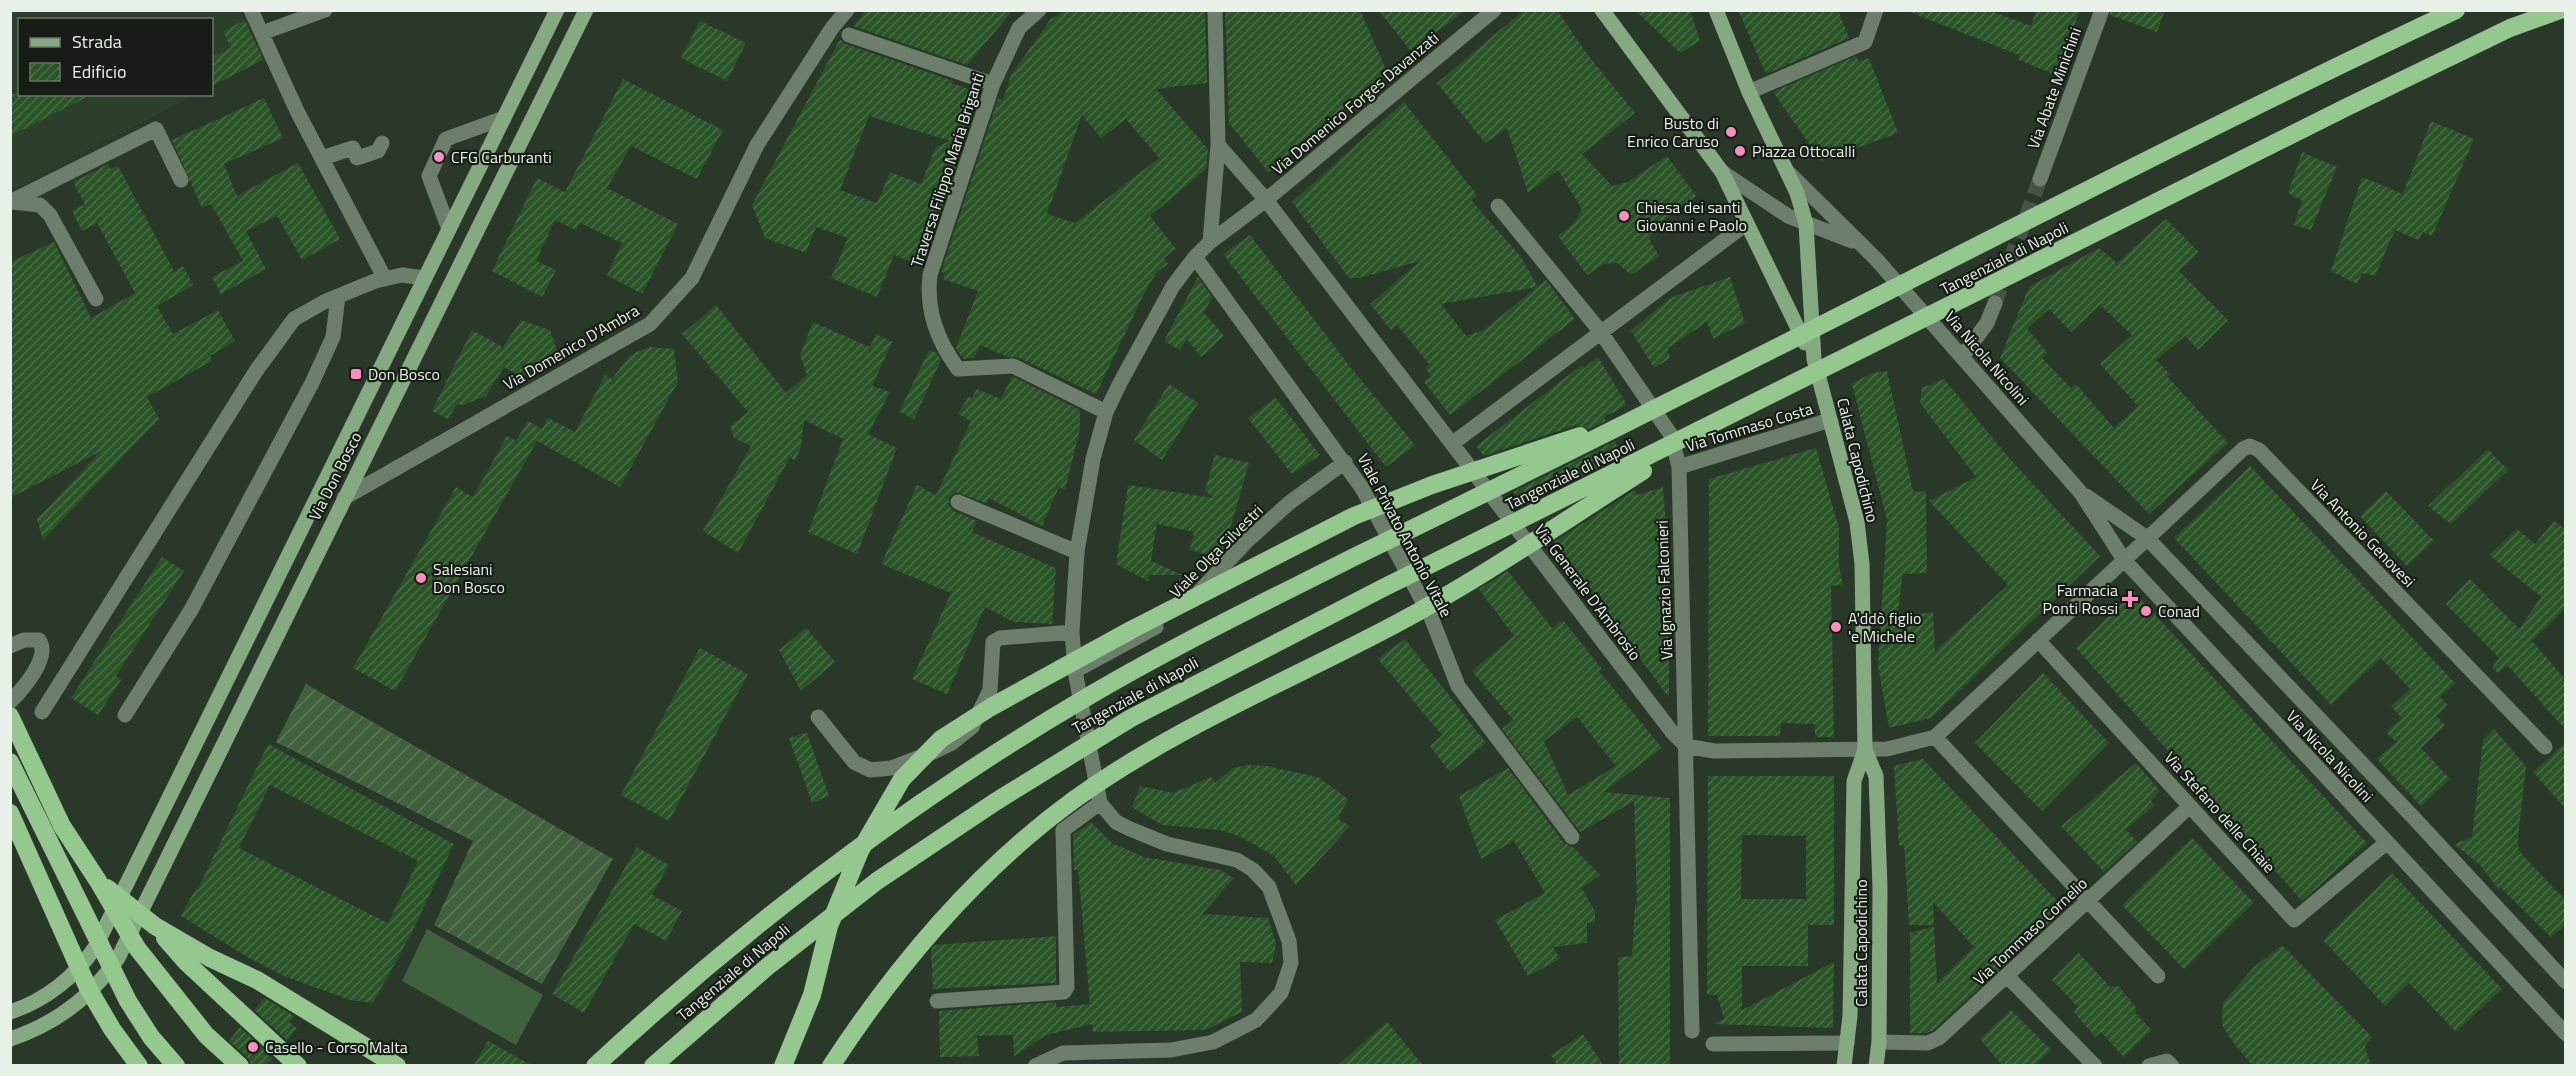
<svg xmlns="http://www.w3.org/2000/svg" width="2576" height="1076" font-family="'Titillium Web',sans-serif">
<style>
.built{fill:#2c3f2a}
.grass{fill:#40613d}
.garden{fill:url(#garden-furrows)}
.building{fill:url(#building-hatch);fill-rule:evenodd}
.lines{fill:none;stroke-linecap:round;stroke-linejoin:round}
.minor-tunnel{stroke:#465446;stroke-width:15;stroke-dasharray:15 8;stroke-linecap:butt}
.minor{stroke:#6e7e6c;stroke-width:15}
.major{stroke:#85aa81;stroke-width:15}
.highway{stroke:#94c88f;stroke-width:18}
.poi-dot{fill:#fd8ec0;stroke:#171d16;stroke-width:2}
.labels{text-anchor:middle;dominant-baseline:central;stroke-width:4.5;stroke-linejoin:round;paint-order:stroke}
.street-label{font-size:16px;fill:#e8f1e7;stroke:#171d16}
.poi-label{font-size:16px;fill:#e8f1e7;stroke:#171d16;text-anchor:start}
</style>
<defs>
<pattern id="garden-furrows" width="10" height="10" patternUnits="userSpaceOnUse" patternTransform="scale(1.5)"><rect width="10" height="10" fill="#40613d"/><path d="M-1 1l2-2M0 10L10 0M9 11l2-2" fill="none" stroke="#5c7859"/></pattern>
<pattern id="building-hatch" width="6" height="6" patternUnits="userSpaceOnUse" patternTransform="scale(1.5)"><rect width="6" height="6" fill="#295426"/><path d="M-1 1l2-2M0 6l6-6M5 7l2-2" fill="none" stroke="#486d46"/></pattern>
</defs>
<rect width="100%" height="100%" fill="#2a3829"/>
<!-- built -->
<path class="built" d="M11,11H239L265,59L212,86V20H20V94L195,95L11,191Z"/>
<!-- grass -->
<path class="grass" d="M427,929L543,995L516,1045L402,981Z"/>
<!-- garden -->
<path class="garden" d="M306,684L613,859L542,984L434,925L473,841L276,742Z"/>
<!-- building -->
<path class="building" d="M867,10H1013L967,65L853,26Z
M1067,10H1205L1207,83L1156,89L1208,149L1206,169L1150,216L1176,249L1164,258L1168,264L1156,273L1142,298L1096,394L1017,357H1008L980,345L974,358L963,359L956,348L978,291L943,279L945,273L941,272L998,99L1003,100L1011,75L1051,19ZM1082,115L1101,138L1126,119L1159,158L1075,223L1047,214Z
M1225,10H1360L1387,72L1268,172L1229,123Z
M1378,10H1466L1411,51Z
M1524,10H1557L1587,54L1635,113L1582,154L1612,186L1628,182L1667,156L1696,196L1657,225L1649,239L1659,256L1631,275L1617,263L1603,264L1587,275L1558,236L1574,223L1582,209L1558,170L1528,193L1507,128L1485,143L1437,83Z
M1635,10H1690L1700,41L1680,53Z
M1738,10H1838L1849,38L1766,74Z
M1905,10H1988L2031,26L2036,10H2080L2056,75L2019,60V55Z
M2111,10H2165L2157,32L2110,15Z
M245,20L263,60L212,86V57L231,48L223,31Z
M700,21L746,43L727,81L681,58Z
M840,39L846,44L953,81L951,83L980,93L923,266L894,255L877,297L831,278L848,238L816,227L806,253L765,238L752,205ZM869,116L950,141L936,147L921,184L890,172L877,203L840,190Z
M1856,56L1859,62L1869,58L1898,133L1821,161L1773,92Z
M623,79L723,130L697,179L631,146L607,188L678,224L642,294L607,275L622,243L580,223L576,230L555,220L536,261L556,270L542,297L492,271L537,178L565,192Z
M10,94H93L10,136Z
M264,98L283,138L224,164L237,196L298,163L340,239L302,260L277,216L246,231L266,269L221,294L212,277L243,261L211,204L202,208L172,140Z
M1404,102L1477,195L1471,200L1520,256L1538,287L1546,280L1575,319L1450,415L1424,382L1431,377L1426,368L1429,364L1397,325L1391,330L1370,304L1420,261L1359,278H1349L1292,202ZM1537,287L1484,330L1466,336L1441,304Z
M2431,121L2474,139L2432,236L2423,232L2418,240L2395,230L2375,276L2362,273L2357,284L2331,271L2362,177L2403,194Z
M2302,152L2337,167L2311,230L2294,225L2302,201L2288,193Z
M108,164L110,169L118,166L174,271L183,266L193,285L157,306L173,334L218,310L235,341L210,356L212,361L147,397L159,419L43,540L37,519L101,451L10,498V262L54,242L91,318L135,293L97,223L82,231L72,211L85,204L73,182Z
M2166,219L2199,252L2179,271L2228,320L2198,350L2185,336L2156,360L2170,374L2167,376L2228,443L2149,514L2000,358L2029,287L2099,248L2117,263ZM2100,305L2132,335L2100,364L2138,406L2114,428L2076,384L2071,388L2042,358L2048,353L2027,329L2049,309L2071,332Z
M1250,235L1351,368L1415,445L1386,467L1223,254Z
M1198,277L1212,297L1204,313L1224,336L1201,357L1187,339L1180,350L1164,341Z
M1730,277L1745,323L1713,339L1707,322L1668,348L1670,358L1654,368L1631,331L1670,298Z
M716,305L786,393L807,375L800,355L813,322L870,347L876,334L892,342L872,386L890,392L868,434L897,448L857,554L808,532L843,439L804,420L801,447L795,461L790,457L738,553L703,531L751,446L734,438L730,426L748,412L682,334Z
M521,320L550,330L559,356L521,377L504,367L486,396L463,405L457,404L448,419L432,411L472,330L503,347Z
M649,347L674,349L678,382L620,487L537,441L395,691L353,668L456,487L473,497L507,436L516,441L528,421L542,429L548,418L575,432L605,375L612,379L630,355Z
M929,350L937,353L941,360L914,419L899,412Z
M1598,357L1627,405L1604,417L1606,421L1589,429L1576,425L1484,456L1476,446L1582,365L1584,368Z
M1887,371L1913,491L1920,492L1926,490L1927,573L1903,574L1897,618L1933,612L1935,651L2008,585L1929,501L1976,477L1920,403L1922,388L1944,379L2010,459L2100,556L1931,718L1889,728L1878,666L1887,520L1852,384L1872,373Z
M1012,376L1080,410V429L1065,490L1059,487L1042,526L989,498L986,503L956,492L949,498L948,504L954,511L977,521L972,532L1056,568L1052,624L1014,622L985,607L947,694L912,679L951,593L881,564L917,485L936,495L971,421L958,414L968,397L972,398L977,389L1001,399Z
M1169,384L1198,403L1162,460L1134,440Z
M1276,398L1320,455L1292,474L1248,418Z
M1615,441L1621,457L1524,505L1513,492Z
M1816,448L1839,529V566L1843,585L1831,586L1834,737H1815V724L1781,723L1780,736H1708L1709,479Z
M2488,449L2508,470L2451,524L2428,506Z
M1215,455L1249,463L1227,540L1229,544L1217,557L1190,550L1194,532L1157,524L1151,561L1182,575H1149L1148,581L1116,564L1128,485L1214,498L1205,491Z
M2250,466L2455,683L2440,697L2448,705L2437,716L2445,725L2421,748L2450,779L2421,806L2377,759L2396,742L2386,732L2402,718L2391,706L2410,689L2381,658L2331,705L2174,538Z
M1663,487L1669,564V698L1554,542L1635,490L1637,495Z
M2386,491L2434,541L2407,566L2360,516Z
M2554,521L2565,529V609L2532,641L2565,679V729L2507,665L2498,673L2492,668L2499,658L2446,604L2470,579L2519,629L2541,597L2489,555L2517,529L2535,544Z
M162,557L184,571L116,676L121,680L98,715L71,698Z
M1508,571L1552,628L1563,620L1602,669L1599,671L1662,748L1604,792L1670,798V1065H1619L1618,957L1632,956L1635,905L1637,907L1634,801L1580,832L1502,729L1513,720L1472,671L1514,636L1479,589ZM1577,717L1616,766L1568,795L1544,741Z
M2134,592L2367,843L2302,901L2076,648Z
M806,628L835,662L801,691L779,650Z
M1405,639L1486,743L1450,772L1430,746L1442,735L1378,659Z
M700,648L748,674L669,821L621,795Z
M2043,673L2109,743L2042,811L1975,743Z
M2494,729L2526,766L2518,838L2519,851L2565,900V925L2551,937L2500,887L2498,889L2480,865L2454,844L2472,837L2483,740Z
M807,733L829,796L812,803L789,738Z
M2565,743V808L2533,772Z
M268,744L454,844L411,934L373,1003L350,1000L284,976L247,957L181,916L196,888L198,889ZM270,785L418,861L388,923L239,848Z
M1923,759L2065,909L1934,1030L1926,1033H1910V933L1934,926L1937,983L1974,947L1933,902L1934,925H1909L1904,845L1899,846L1894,766Z
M2136,763L2160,791L2151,800L2154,806L2126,829L2137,842L2104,872L2061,826Z
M1248,765L1267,766L1318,777L1348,799L1338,819L1350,826L1296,885L1274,856L1241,837L1220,830L1162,825L1132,807L1140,786L1173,793L1211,777L1215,783L1233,768Z
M1508,768L1564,843L1573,847L1600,875L1582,888L1595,912V922L1587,923V943L1553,947L1560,959L1528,976L1495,920L1545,893L1514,841L1481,859L1459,796Z
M1708,776H1834V925H1808V966H1742V1010L1834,962L1833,1028L1713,1024L1724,1019L1717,995H1707ZM1742,835L1806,836V899H1741Z
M1091,822L1112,843L1144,857L1220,870L1234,878L1202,914L1268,918L1276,944L1272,963L1240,962L1242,1012L1205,1030L1093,1032L1092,1024L1046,1035L1014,1056L1013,1035L977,1036L979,1056L940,1057L939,1011L1056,1002V1007L1090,1004L1078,870H1074L1073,835Z
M2192,838L2254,903L2184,969L2122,905Z
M637,847L669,865L652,895L682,911L666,941L634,924L584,1013L552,994Z
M2392,873L2502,989L2456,1032L2409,983L2385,1006L2323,940Z
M1056,936V983L933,989L931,950L935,945Z
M2282,945L2372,1037L2365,1046L2371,1065H2252L2232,1041L2222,1025L2223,1003L2254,967Z
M2079,953L2110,987L2118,986L2136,1007L2135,1013L2152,1030L2123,1057L2101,1032L2095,1037L2074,1012L2078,1007L2052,980Z
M264,998L294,1016L289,1022L297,1028L287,1040L254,1010Z
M2011,1010L2051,1050L2035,1065H2002L1980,1039Z
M1387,1022L1423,1065H1338Z
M240,1027L273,1058L266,1065H251L248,1058L229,1041Z
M1583,1034L1603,1065H1557L1551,1055Z
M488,1041L531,1065H474Z"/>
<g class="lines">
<!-- minor-tunnel -->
<path class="minor-tunnel" d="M1995,303L2040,179"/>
<!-- minor -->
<path class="minor" d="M251,10L297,111L385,279
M1039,10L1019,28L993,84L930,275C926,311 937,340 958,369L1013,366L1106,412
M262,33L325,10
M849,35L993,84
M1749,92L1865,42L1876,10
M1218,145L1266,200L1672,732L1686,746L1714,751L1887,749L1935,737L2243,449L2250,446L2259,450L2545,747
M322,158L353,148L357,158L378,151L382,143
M1722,172L1788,216L1852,241
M1789,173L1876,259L2081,493L2124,560L2566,1034
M2040,179L2102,10
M10,202L156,129L181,180
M12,202L40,205L50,215L96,299
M1498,206L1600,331L1671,435L1679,467L1692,1031
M449,229L429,176L446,139L504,118
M1210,242L1218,145L1215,10
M1195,257L1362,488L1431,617L1458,686L1572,837
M1962,357L1987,323L1995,303
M1453,443L1746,224
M1679,467L1830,420
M2086,496L2147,538L2413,817L2566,982
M344,498L650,324L692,278L757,145L832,28L847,10
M958,502L1077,552
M1200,591L1246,542L1289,503L1345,462
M2038,640L2294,920L2386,843
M10,646L24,640H39C51,657 23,689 10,702
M1075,671L1156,627
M42,712L256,371L294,319L324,302L375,281L402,275L425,278
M125,715L191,610L312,383L333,337L338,296
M818,717L854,762L870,770L891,768L931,753L952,743L972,727L990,690L993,642L1000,638L1072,632
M1935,737L2158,976
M2008,977L2095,1066
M937,1001L1064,992L1067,987L1063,830L1100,803
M1879,1042L1928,1043L1939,1038L2190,806
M1713,1044L1847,1043
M1035,1066L1063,1053L1171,1050L1213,1042L1256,1020L1281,993L1291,963L1289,941L1269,887L1253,870L1237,860L1167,844L1130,829L1116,822L1100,803L1075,671L1072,632L1077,552L1093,459L1106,412L1120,383L1173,286L1195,257L1210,242L1266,200L1494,10
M2149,1066L2167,1061L2172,1066"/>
<!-- major -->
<path class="major" d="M1602,10L1722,172L1805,343
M1716,10L1749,92L1797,193L1806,224L1814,359L1857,522L1862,564L1865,750L1854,781L1850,1016L1844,1066
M1865,750L1876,776L1880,888L1879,1042L1876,1066
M10,1012C45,1001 76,976 96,946L557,10
M10,1039C56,1024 91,997 118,958L586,10"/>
<!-- highway -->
<path class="highway" d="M10,716L62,826L98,881L137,948L206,1035L240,1066
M10,762L128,1001L151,1037L176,1066
M10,813L88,988L112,1029L139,1066
M107,888L155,926L210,958L257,980L397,1066
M165,938L187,963L298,1066
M595,1066C744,928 903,806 1077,703C1167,649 1261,604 1354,557C1457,507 1561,456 1664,404C1927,273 2189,135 2456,10
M653,1066L767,967L877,881L995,802L1131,718L1383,588L2347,107L2510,28L2560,10
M783,1066L812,995L829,926L860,851L902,779L941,739L991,707L1131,630L1354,516L1432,485L1580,436
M831,1066C897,965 977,870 1075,799C1174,728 1288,681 1394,625C1480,579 1561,523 1643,471"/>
</g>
<!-- markers -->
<g class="poi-dot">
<circle cx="1731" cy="132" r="6"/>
<circle cx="1740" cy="151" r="6"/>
<circle cx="439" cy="157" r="6"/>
<circle cx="1624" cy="216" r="6"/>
<rect x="350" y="368" width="12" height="12" rx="3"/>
<circle cx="421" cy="578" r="6"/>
<path d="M2127 590h6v6h6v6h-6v6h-6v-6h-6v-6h6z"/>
<circle cx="2146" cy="611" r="6"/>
<circle cx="1836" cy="627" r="6"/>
<circle cx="253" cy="1047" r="6"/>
</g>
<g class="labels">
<!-- street labels -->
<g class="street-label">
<text transform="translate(2054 88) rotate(-70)">Via Abate Minichini</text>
<text transform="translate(1355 103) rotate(-40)">Via Domenico Forges Davanzati</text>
<text transform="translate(947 170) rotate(-72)">Traversa Filippo Maria Briganti</text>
<text transform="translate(2004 258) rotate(-27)">Tangenziale di Napoli</text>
<text transform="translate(571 347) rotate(-30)">Via Domenico D'Ambra</text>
<text transform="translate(1987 358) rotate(49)">Via Nicola Nicolini</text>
<text transform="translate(1749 427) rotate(-17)">Via Tommaso Costa</text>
<text transform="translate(1858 460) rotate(76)">Calata Capodichino</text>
<text transform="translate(1570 474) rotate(-26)">Tangenziale di Napoli</text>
<text transform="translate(335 476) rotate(-63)">Via Don Bosco</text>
<text transform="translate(2363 533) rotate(46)">Via Antonio Genovesi</text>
<text transform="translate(1405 535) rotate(62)">Viale Privato Antonio Vitale</text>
<text transform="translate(1216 551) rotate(-45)">Viale Olga Silvestri</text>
<text transform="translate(1664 590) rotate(-92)">Via Ignazio Falconieri</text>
<text transform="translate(1588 592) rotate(53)">Via Generale D'Ambrosio</text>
<text transform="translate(1135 695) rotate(-29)">Tangenziale di Napoli</text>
<text transform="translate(2330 756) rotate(47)">Via Nicola Nicolini</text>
<text transform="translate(2220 812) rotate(48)">Via Stefano delle Chiaie</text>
<text transform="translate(2030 931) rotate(-43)">Via Tommaso Cornelio</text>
<text transform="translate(1861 943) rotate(-90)">Calata Capodichino</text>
<text transform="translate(733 972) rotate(-40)">Tangenziale di Napoli</text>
</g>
<!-- poi labels -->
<g class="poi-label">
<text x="1719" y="123" text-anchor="end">Busto di<tspan x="1719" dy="18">Enrico Caruso</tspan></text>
<text x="1752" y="151">Piazza Ottocalli</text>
<text x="451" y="157">CFG Carburanti</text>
<text x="1636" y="207">Chiesa dei santi<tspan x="1636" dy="18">Giovanni e Paolo</tspan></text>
<text x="368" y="374">Don Bosco</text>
<text x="433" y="569">Salesiani<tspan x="433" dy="18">Don Bosco</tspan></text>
<text x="2118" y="590" text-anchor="end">Farmacia<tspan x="2118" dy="18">Ponti Rossi</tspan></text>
<text x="2158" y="611">Conad</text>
<text x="1848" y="618">A'ddò figlio<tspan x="1848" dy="18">'e Michele</tspan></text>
<text x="265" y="1047">Casello - Corso Malta</text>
</g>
</g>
<!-- border -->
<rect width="2576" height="1076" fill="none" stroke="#e8f1e7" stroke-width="24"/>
<!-- legend -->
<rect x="18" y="18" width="195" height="78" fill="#171d16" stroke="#6b726a" stroke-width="1.5"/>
<rect x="30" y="38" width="30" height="9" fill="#85aa81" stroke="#6b726a" stroke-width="1.5"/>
<text x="72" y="48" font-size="18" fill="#e8f1e7">Strada</text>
<rect x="30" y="63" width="30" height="18" fill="url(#building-hatch)" stroke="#6b726a" stroke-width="1.5"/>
<text x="72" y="78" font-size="18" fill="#e8f1e7">Edificio</text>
</svg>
